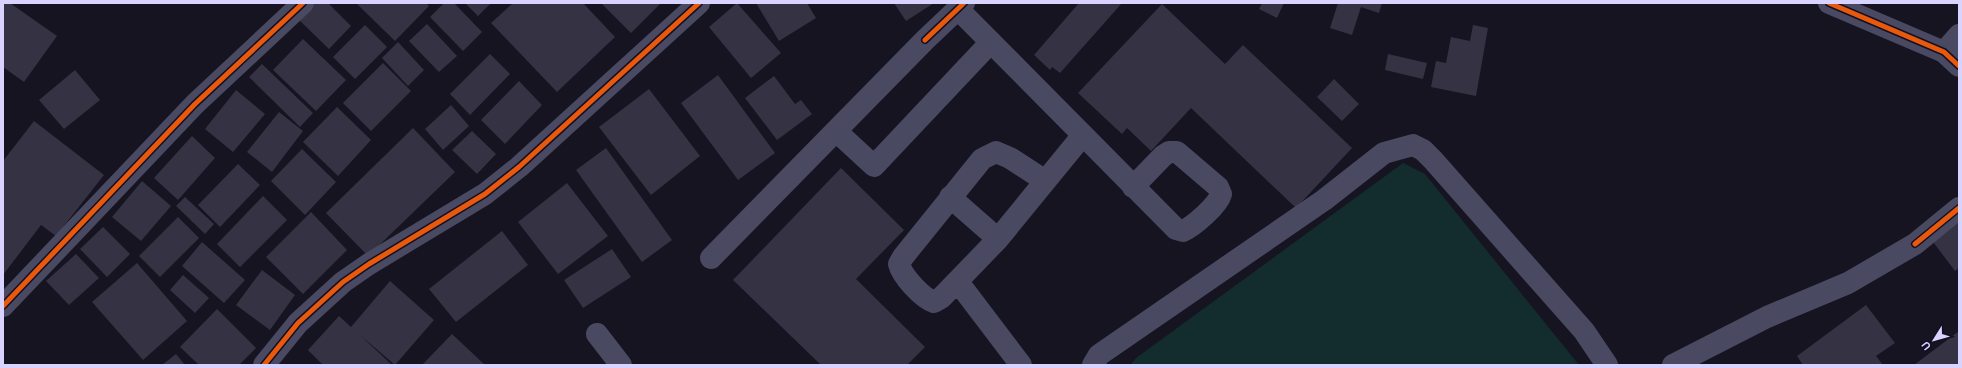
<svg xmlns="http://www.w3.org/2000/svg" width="1962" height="368" font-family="'DM Sans',sans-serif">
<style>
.green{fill:#132c2d}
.building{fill:#343243}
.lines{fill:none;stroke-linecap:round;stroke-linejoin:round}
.minor{stroke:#4a4962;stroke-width:22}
.cycleway-casing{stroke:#130f26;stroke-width:8}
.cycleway{stroke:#e8590c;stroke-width:5}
</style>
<rect width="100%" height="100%" fill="#161421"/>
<!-- green -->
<path class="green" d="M1403,163L1425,174L1579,365H1130L1136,358Z"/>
<!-- building -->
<path class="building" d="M3,3H10L57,36L24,82L3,67Z
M313,3H328L351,26L329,49L298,19Z
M358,3H426L429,6L395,41L357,4Z
M444,3H454L482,32L463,51L430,17Z
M465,3H491L478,16Z
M513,3H583L615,37L557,92L491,23Z
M601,3H661L631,33Z
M737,3L781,53L751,78L709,27Z
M756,3H807L816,18L779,41Z
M894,3H934L906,21Z
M1079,3H1122L1060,73L1052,67L1050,70L1034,55Z
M1262,3H1284L1277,18L1259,9Z
M1338,3H1382L1379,13L1361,7L1352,35L1330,28Z
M1162,4L1225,64L1243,45L1352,148L1296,208L1191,108L1151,151L1127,128L1122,134L1078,93Z
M427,24L457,56L439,72L409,41Z
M365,25L387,47L355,79L333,57Z
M1473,25L1488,28L1476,96L1431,87L1436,61L1446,63L1451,37L1470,41Z
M303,39L346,80L316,111L273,70Z
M398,42L424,70L408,86L382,58Z
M490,54L510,74L470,115L450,94Z
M1388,54L1427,63L1423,79L1385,70Z
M383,63L411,91L371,131L343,103Z
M262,64L313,113L300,127L249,77Z
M75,70L100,100L64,129L39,100Z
M718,75L775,153L738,180L681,103Z
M774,76L795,104L801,100L812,114L777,140L745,98Z
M1334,79L1359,104L1342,121L1317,97Z
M519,81L542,105L505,144L481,120Z
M649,89L700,156L651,195L599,127Z
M236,90L265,114L233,152L205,129Z
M451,105L469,126L443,150L425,129Z
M337,107L371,140L338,176L303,142Z
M279,112L303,131L272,172L247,152Z
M34,121L104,175L56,236L41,225L3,275V161Z
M413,128L455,172L368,256L326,213Z
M472,131L496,154L477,174L452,150Z
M192,136L215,158L178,200L154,178Z
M606,148L672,240L642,262L576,170Z
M302,149L336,182L305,215L271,181Z
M238,164L260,185L220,227L198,205Z
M841,168L904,230L856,279L925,347L907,365H821L733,280Z
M142,181L171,206L141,241L112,217Z
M567,183L608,236L558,274L518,222Z
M263,196L287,220L240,267L217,244Z
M185,197L214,224L205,234L176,206Z
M311,212L347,250L303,294L266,257Z
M1959,216V268L1955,271L1930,238Z
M178,217L199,238L160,277L139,256Z
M103,227L130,254L107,277L80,249Z
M502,231L528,265L456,322L429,289Z
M202,242L245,280L224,303L182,266Z
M612,249L631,277L583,308L564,280Z
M76,254L99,278L69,305L46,281Z
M137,263L187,321L143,360L92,302Z
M262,270L295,295L270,330L236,305Z
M183,275L209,298L195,313L170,290Z
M390,281L434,320L395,365L360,335L392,365H323L308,350L339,316L351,327Z
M1866,305L1895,343L1876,356L1883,365H1803L1797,356Z
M217,309L256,348L239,365H199L180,347Z
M1959,331V365H1914Z
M452,334L485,365H422Z
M176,354L185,365H162Z"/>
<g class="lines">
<!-- minor -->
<path class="minor" d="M1829,3L1944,52L1959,66
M957,8L1083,135L998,239L941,298L934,302C922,298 902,276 899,264L903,257L982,159L996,152L1010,158L1044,180
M1944,52L1959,35
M836,131L874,166L991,42
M1083,135L1176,229L1183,231C1194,226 1218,205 1221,194L1218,187L1177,152H1169L1163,156L1133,187
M950,197L998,239
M711,258L925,40L964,3
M958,282L1021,365
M3,306L195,104L303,3
M597,334L621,365
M264,365L298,323L343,282L369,264L485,194L519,167L699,3
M1093,365L1099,355L1324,200L1384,153L1413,145L1423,150L1433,160L1584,331L1607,365
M1673,365L1767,317L1848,283L1915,244L1959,208"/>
<defs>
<path id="cycleway" d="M1829,3L1944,52L1959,66
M925,40L964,3
M1915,244L1959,208
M3,306L195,104L303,3
M264,365L298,323L343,282L369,264L485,194L519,167L699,3"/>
</defs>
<!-- cycleway casing -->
<use href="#cycleway" class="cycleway-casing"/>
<!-- cycleway -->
<use href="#cycleway" class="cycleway"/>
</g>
<!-- border -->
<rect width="1962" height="368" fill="none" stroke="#d9d4ff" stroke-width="8"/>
<!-- north arrow -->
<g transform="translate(1934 340) rotate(233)" stroke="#130f26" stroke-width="3" paint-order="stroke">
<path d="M0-3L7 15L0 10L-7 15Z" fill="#d9d4ff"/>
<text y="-6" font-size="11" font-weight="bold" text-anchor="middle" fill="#d9d4ff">U</text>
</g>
</svg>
